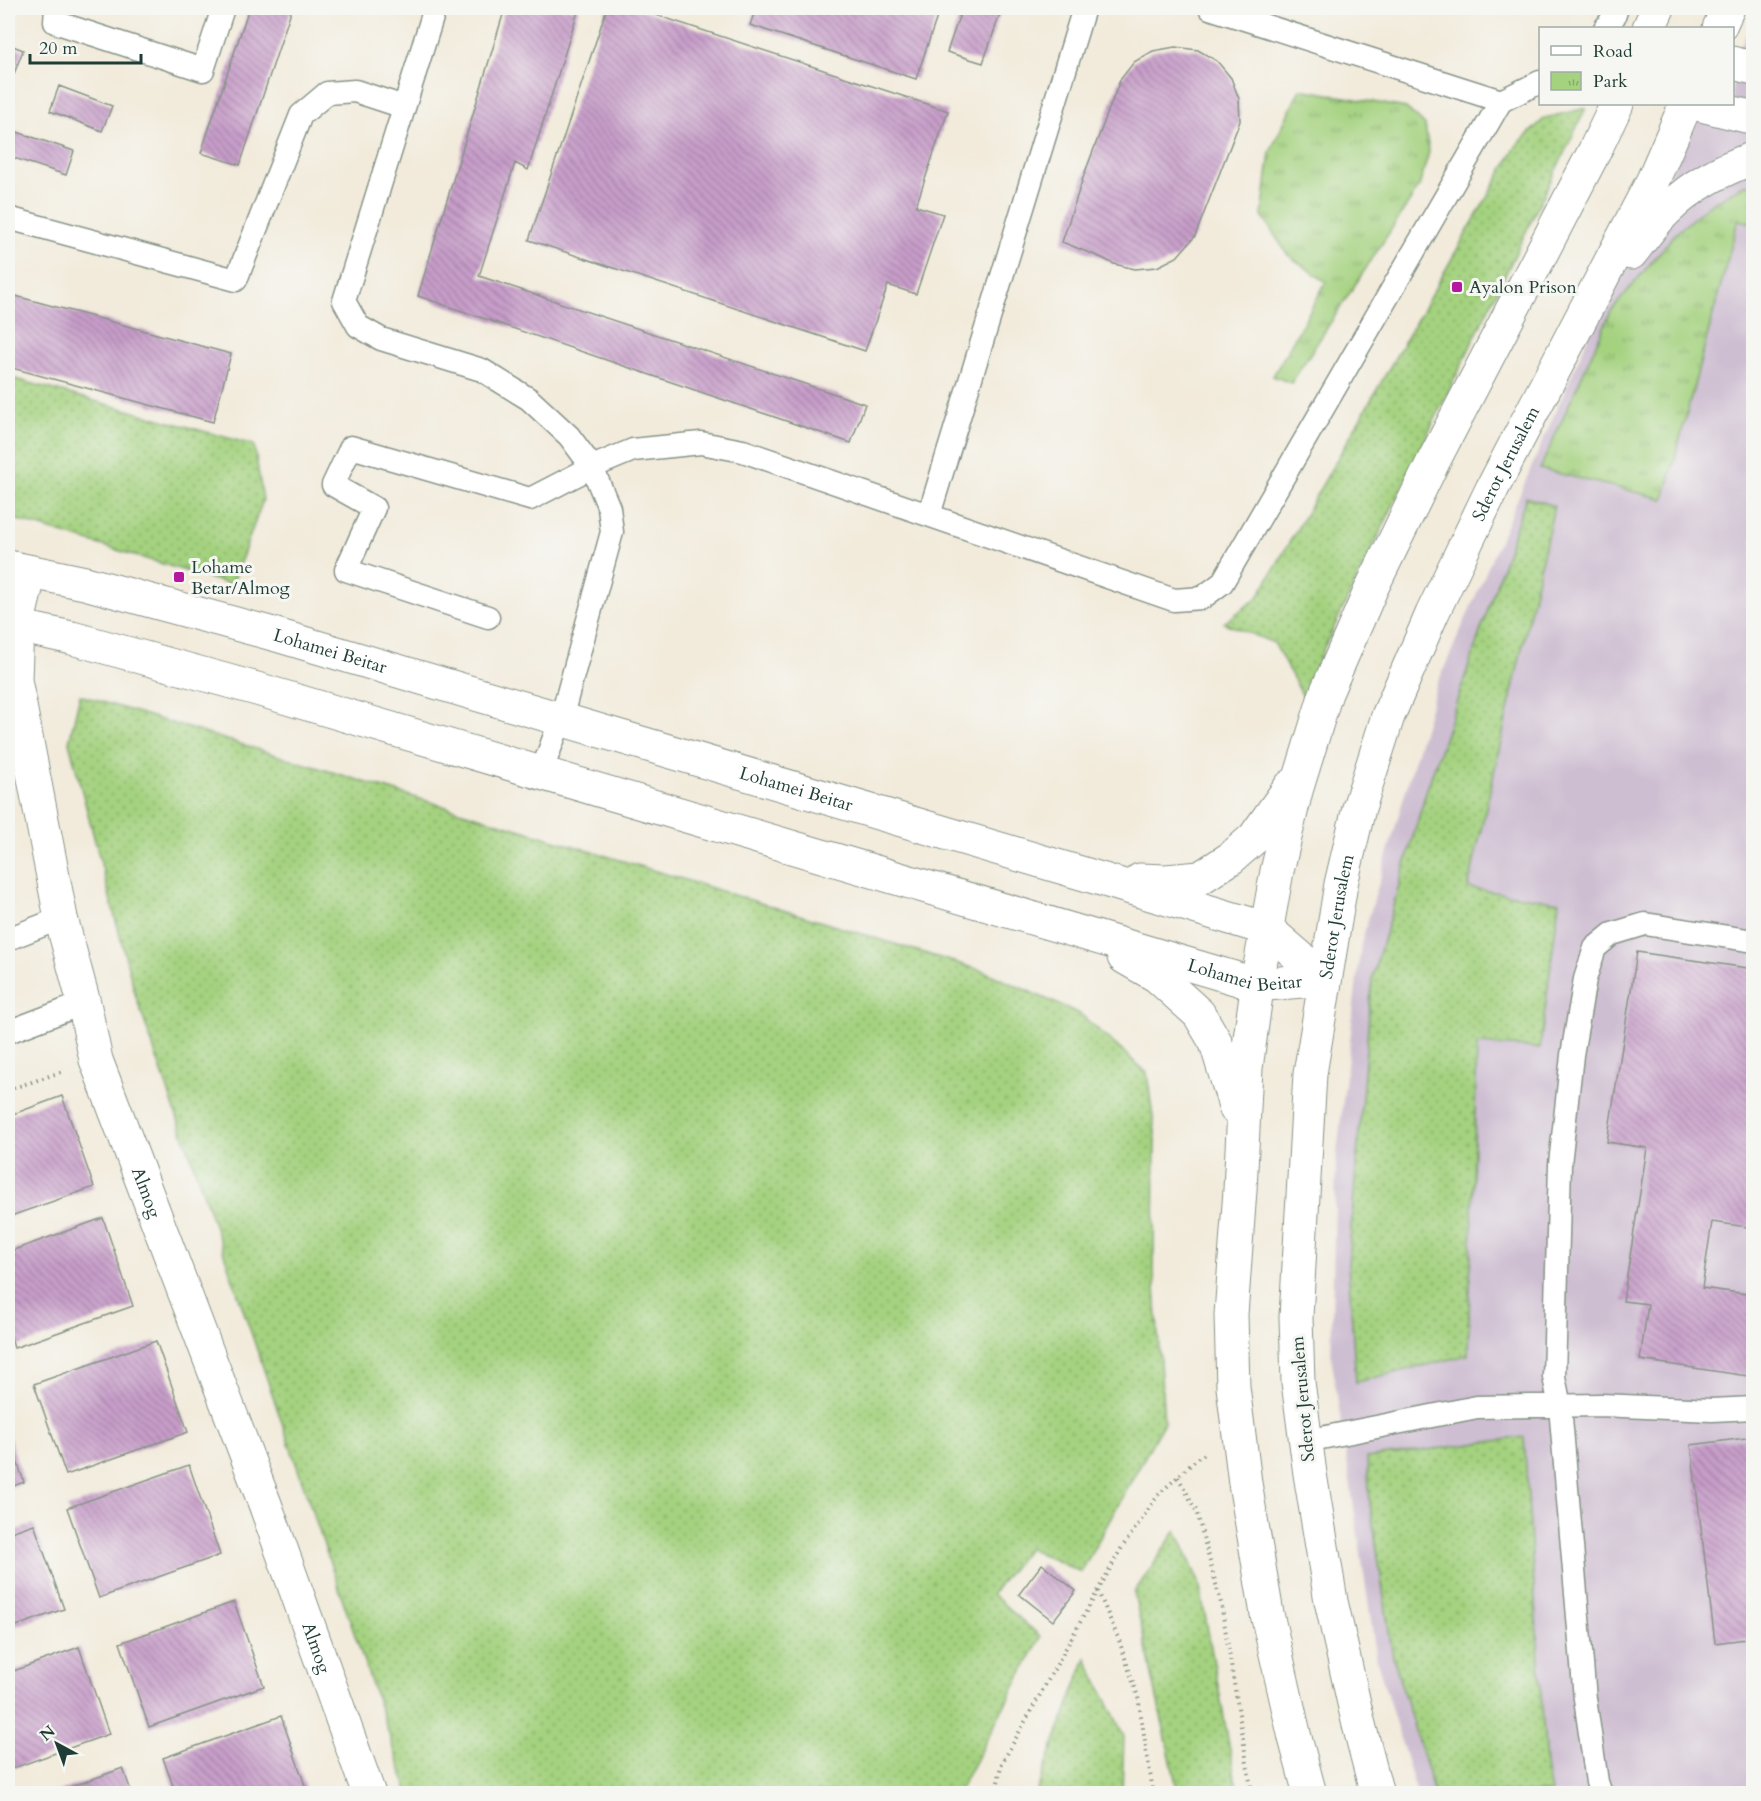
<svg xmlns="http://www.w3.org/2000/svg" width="1761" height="1801" font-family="Cardo,serif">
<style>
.industrial{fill:#cebed1}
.grass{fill:url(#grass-dots);stroke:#62885a;stroke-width:1.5}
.park{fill:url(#park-tufts);stroke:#62885a;stroke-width:1.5}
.building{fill:url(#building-back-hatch)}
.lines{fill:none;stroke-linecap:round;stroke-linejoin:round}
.lane-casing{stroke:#889488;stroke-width:25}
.street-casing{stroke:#889488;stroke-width:35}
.secondary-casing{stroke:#889488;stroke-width:35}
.path{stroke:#889488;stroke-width:4;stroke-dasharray:1.5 4.5;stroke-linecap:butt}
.lane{stroke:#fff;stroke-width:22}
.street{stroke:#fff;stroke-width:33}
.secondary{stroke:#fff;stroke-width:33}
.poi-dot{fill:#b5179e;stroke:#f6f6f2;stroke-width:2}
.labels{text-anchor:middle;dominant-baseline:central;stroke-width:6;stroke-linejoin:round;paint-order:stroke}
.poi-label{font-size:18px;fill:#1f3d34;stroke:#f6f6f2;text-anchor:start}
.street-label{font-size:18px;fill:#1f3d34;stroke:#f6f6f2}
</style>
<defs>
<pattern id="grass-dots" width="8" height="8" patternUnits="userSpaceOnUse" patternTransform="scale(1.5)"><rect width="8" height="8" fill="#a4d27f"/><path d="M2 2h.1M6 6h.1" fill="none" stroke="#85ac69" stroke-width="1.8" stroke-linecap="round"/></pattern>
<pattern id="park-tufts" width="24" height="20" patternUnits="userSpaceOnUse" patternTransform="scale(1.5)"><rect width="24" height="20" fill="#a4d27f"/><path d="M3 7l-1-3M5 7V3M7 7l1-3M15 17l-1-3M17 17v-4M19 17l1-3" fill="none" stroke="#85ac69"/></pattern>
<pattern id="building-back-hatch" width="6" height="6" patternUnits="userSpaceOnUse" patternTransform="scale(1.5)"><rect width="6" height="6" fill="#c79dc9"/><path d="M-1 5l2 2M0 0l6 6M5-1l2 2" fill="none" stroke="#a181a4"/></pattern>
</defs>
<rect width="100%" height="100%" fill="#f6f6f2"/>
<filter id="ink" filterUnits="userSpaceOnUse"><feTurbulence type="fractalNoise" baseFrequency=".0167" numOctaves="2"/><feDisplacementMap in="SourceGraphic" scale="12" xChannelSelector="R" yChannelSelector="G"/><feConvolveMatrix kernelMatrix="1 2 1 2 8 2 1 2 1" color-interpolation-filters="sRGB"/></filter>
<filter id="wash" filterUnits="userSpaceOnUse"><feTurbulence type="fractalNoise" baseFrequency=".008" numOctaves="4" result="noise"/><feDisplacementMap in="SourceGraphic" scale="24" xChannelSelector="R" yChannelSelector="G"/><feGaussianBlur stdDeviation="1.35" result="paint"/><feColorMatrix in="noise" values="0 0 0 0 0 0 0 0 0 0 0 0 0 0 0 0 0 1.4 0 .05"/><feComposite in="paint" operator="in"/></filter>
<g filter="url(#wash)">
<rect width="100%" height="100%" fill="#f2ebdb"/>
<!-- industrial -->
<path class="industrial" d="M1753,22V1793L1417,1794L1377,1661L1331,1355L1336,1162L1361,944L1436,687L1621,261L1708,104H1732L1733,60Z"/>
<!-- grass -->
<path class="grass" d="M1586,108L1324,648L1304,698L1274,643L1224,623L1258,597L1517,145L1545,118Z
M8,377L254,445L263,500L232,585L8,517Z
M1526,497L1554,506L1468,888L1559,902L1540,1048L1477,1044L1468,1355L1356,1382L1348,1264L1372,979L1426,792Z
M80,695L983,971L1080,1014L1147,1073L1155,1132L1154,1272L1164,1422L1081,1572L1028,1548L992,1594L1041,1637L958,1793H409L136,997L69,742Z
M1524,1437L1546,1766L1551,1793H1434L1393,1658L1370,1504L1367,1458Z
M1176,1530L1199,1582L1238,1793H1178L1134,1593Z
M1086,1658L1124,1736L1122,1793H1036Z"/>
<!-- park -->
<path class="park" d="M1300,89L1406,108L1425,125L1429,152L1419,187L1291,383L1273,376L1326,282L1288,255L1262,216L1270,152Z
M1753,182V223L1738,220L1664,499L1540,469L1611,311L1675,234L1707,206L1744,185Z"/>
<g id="blocks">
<!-- building -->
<path class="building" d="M249,8H292L240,165L201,153Z
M505,8H579L528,170L515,163L479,276L865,404L851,443L418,296Z
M607,8H635L948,111L916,206L943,214L916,294L888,285L865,351L529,240Z
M756,8H940L916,79L750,25Z
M962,8H1002L983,63L947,52Z
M8,44L23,50L8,90Z
M1175,47L1198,50L1217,61L1231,78L1239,99L1240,121L1195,236L1177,257L1157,267L1135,269L1114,264L1102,258L1062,242L1084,175L1120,80L1134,62L1153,51Z
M59,86L112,106L102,131L50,111Z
M8,129L74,151L66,175L8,156Z
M8,294L231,354L213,422L8,367Z
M1637,952L1754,969V1228L1712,1222L1702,1288L1754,1295V1377L1640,1360L1648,1304L1623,1301L1647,1148L1607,1142Z
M62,1096L94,1187L8,1217V1116Z
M103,1218L133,1306L14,1348L8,1328V1252Z
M156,1341L188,1432L66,1475L34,1384Z
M8,1434L24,1482L8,1488Z
M1754,1437V1638L1715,1643L1691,1445Z
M189,1465L220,1555L99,1598L67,1508Z
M34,1524L64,1609L8,1629V1533Z
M1042,1564L1076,1591L1053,1621L1019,1594Z
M234,1602L264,1686L149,1727L120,1643Z
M79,1647L109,1734L8,1770V1673Z
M281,1716L308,1794H176L163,1758Z
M123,1768L132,1794H54V1793Z"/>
</g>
</g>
<g filter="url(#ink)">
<use href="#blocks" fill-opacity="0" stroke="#889488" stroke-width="1.5"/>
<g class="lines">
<defs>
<path id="lane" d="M56,8L55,22L203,70L223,8
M435,8L344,301L358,326L381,339L482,370L529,399L569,436L592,467L609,508L612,532L561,719L541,773
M1210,8L1501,101L1540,82
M1605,28L1614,17L1617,8
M8,218L236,280L301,115L327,93L355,91L404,107
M929,515L1084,8
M488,617L346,570L374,508L333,485L351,447L530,499L592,467L633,450L701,443L743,451L1174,600L1202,598L1222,583L1501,101
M8,939L61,918
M8,1032L84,1003
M1306,1441L1477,1407L1601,1405L1712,1410L1754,1408
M1601,1794L1597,1782L1585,1699L1560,1406L1554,1377L1560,1164L1572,1055L1585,979L1595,948L1612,934L1645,924L1754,941"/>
<g id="street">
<path id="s1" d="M30,572L17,626L15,680L61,918L84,1003L96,1060L265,1504L369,1794"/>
</g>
<g id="secondary">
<path d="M1649,28L1658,8"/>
<path d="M1719,28L1728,8"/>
<path d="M1732,63L1754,68"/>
<path d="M1697,104L1754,118"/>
<path d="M1631,253C1643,238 1655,220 1670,207C1694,184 1722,169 1754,158"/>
<path id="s2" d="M8,567L85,583L273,634L1101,879L1267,929L1325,979"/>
<path id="s3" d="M8,624L72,638L257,689L1258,985L1325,979"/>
<path d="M1140,880L1166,881L1200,878L1231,858L1254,838L1291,786"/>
<path d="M1124,957L1157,976L1199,1014L1216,1043L1236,1109"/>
<path d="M1310,1794L1295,1738L1267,1614L1245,1483L1233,1387L1231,1315L1240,1190L1246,1068L1260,966L1277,871L1296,791L1326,693L1372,587L1434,460L1594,152L1617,104"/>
<path id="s4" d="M1377,1794L1358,1721L1331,1601L1310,1474L1298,1382L1296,1317L1310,1074L1341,884L1359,808L1388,716L1432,614L1492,489L1653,180L1686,104"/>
</g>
</defs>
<!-- lane casing -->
<use href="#lane" class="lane-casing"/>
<!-- street casing -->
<use href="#street" class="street-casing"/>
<!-- secondary casing -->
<use href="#secondary" class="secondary-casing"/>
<!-- path -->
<path class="path" d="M8,1090L64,1071
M1178,1477L1196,1510L1221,1603L1252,1794
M1098,1591L1119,1640L1138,1697L1152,1785V1794
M996,1794L1001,1765L1121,1549L1159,1494L1198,1458L1205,1454"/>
<!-- lane -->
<use href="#lane" class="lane"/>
<!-- street -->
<use href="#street" class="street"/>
<!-- secondary -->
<use href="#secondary" class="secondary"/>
</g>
</g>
<!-- markers -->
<g class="poi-dot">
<rect x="1451" y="281" width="12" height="12" rx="3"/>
<rect x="173" y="571" width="12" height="12" rx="3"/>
</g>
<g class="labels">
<!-- poi labels -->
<g class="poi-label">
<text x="1469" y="287">Ayalon Prison</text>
<text x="191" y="567">Lohame<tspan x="191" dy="21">Betar/Almog</tspan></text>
</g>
<!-- street labels -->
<g class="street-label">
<text stroke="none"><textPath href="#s4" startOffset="1374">Sderot Jerusalem</textPath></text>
<text stroke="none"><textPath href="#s2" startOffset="333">Lohamei Beitar</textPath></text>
<text stroke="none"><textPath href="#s2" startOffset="819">Lohamei Beitar</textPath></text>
<text stroke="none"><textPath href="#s4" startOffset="888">Sderot Jerusalem</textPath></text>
<text stroke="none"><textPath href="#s3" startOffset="1287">Lohamei Beitar</textPath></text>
<text stroke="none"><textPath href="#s1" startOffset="640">Almog</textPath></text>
<text transform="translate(1303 1399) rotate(-95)">Sderot Jerusalem</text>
<text stroke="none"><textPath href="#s1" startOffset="1126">Almog</textPath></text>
</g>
</g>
<!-- margin -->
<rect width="1761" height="1801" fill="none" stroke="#f6f6f2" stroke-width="30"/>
<!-- legend -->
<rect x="1539" y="27" width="195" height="78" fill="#f6f6f2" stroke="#a0aca6" stroke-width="1.5"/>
<rect x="1551" y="46" width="30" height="9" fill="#ffffff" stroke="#a0aca6" stroke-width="1.5"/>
<text x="1593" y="57" font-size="18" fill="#1f3d34">Road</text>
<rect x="1551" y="72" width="30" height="18" fill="url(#park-tufts)" stroke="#a0aca6" stroke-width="1.5"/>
<text x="1593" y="87" font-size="18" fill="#1f3d34">Park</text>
<!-- north arrow -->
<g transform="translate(57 1744) rotate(319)" stroke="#f6f6f2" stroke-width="4.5" paint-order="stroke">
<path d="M0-4.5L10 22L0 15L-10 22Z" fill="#1f3d34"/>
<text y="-9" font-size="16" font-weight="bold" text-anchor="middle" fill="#1f3d34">N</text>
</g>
<!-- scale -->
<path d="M30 54v9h111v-9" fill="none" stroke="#1f3d34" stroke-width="3"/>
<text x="39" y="54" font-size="18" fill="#1f3d34" stroke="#f6f6f2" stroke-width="4.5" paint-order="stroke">20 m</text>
</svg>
